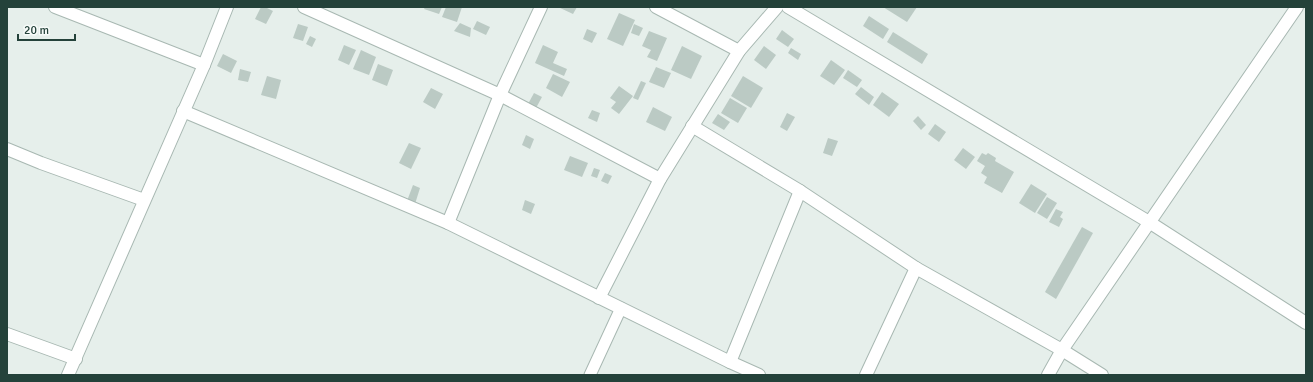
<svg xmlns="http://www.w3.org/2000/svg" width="1313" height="382" font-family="Signika,sans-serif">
<rect width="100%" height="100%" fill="#e6efeb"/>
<g fill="#bbcac4">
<path d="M261,7H265L273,11L266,24L255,19Z"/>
<path d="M425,7H442L439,14L424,9Z"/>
<path d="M446,7H462L457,22L442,17Z"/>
<path d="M558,7H577L573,14Z"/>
<path d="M883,7H917L907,22Z"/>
<path d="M619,13L635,20L623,46L607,39Z"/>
<path d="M869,16L889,29L883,39L863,26Z"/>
<path d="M477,21L490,27L486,35L473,29Z"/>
<path d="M460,23L471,28L470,37L454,31Z"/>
<path d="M298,24L308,27L303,41L293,38Z"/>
<path d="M634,24L643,28L639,36L631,33Z"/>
<path d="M587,29L597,33L592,43L583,39Z"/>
<path d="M782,30L794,39L788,47L776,39Z"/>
<path d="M649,31L667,38L657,61L647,57L651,50L642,46Z"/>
<path d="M893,32L928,54L922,64L887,42Z"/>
<path d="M310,36L316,39L312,47L306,44Z"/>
<path d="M344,45L356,50L349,65L338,60Z"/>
<path d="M543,45L558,52L553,63L567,69L564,76L535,63Z"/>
<path d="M682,46L702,56L691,79L671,70Z"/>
<path d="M764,46L776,55L766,69L754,60Z"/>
<path d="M791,48L801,54L798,60L788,53Z"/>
<path d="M361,50L376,57L369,75L353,69Z"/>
<path d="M223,54L237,61L231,73L217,66Z"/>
<path d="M831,60L845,70L834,85L820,76Z"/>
<path d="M378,64L393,70L387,86L372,80Z"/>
<path d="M656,67L671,73L664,88L649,82Z"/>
<path d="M240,69L251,72L248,82L238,80Z"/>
<path d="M848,70L862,80L857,87L843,78Z"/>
<path d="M553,74L570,82L562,97L546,88Z"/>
<path d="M267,76L281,80L276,99L261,95Z"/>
<path d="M743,76L763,88L751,108L731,96Z"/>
<path d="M641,81L646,83L638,100L633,98Z"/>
<path d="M619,86L633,96L619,114L611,108L616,102L610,98Z"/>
<path d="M861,87L874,97L869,105L855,94Z"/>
<path d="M431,88L443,94L435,109L423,102Z"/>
<path d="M882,92L899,104L889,117L873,105Z"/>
<path d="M534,93L542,97L536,108L528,104Z"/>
<path d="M730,98L747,108L738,123L721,113Z"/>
<path d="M653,107L672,117L665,131L646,122Z"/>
<path d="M592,110L600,113L597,122L588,118Z"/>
<path d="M787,113L795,117L787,131L780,127Z"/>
<path d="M718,114L730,122L724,130L712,123Z"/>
<path d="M918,116L926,125L921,130L913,121Z"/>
<path d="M935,124L946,132L939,142L928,134Z"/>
<path d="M526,135L534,139L530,149L522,145Z"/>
<path d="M828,138L838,141L832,156L823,153Z"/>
<path d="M409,143L421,148L411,169L399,163Z"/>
<path d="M963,148L975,157L966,169L954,160Z"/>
<path d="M982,153L986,155L988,153L996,158L995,161L1014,172L1002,193L984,183L987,177L981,173L985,166L977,161Z"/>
<path d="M570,156L588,163L582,177L564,170Z"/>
<path d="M594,168L600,170L597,178L591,176Z"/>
<path d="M605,173L612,176L608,184L601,181Z"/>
<path d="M1031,184L1047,194L1035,213L1019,203Z"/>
<path d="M413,185L420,188L415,204L407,201Z"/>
<path d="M1047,197L1057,203L1047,219L1037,213Z"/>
<path d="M525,200L535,204L531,214L522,210Z"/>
<path d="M1056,209L1063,212L1060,217L1063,219L1059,227L1049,222Z"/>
<path d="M1082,227L1093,233L1056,299L1045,292Z"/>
</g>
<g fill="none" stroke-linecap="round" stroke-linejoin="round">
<defs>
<path id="service" d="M590,375L621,308"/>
<g id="minor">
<path d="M55,7L204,65"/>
<path d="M304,7L500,95L660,179"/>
<path d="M656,7L739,51"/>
<path d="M788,7L1149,222L1306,323"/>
<path d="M183,111L448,223L730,362L759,375"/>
<path d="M692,126L800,191L916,268L1062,350L1102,375"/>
<path d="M7,149L41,163L144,200"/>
<path d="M448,223L500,95L541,7"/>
<path d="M599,298L660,179L739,51L777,7"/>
<path d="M7,334L76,359"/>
<path d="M730,362L800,191"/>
<path d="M68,375L204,65L227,7"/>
<path d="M866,375L916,268"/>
<path d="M1048,375L1062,350L1297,7"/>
</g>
</defs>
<use href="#service" stroke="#a8b8b2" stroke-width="13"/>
<use href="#minor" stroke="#a8b8b2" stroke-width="14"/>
<use href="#service" stroke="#fff" stroke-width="11"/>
<use href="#minor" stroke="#fff" stroke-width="12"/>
</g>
<rect width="1313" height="382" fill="none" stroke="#24423a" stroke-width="16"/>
<path d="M18 34v6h57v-6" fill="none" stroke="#24423a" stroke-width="2"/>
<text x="24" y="34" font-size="12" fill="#24423a" stroke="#f7fbf9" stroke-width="3" paint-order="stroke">20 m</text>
</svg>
